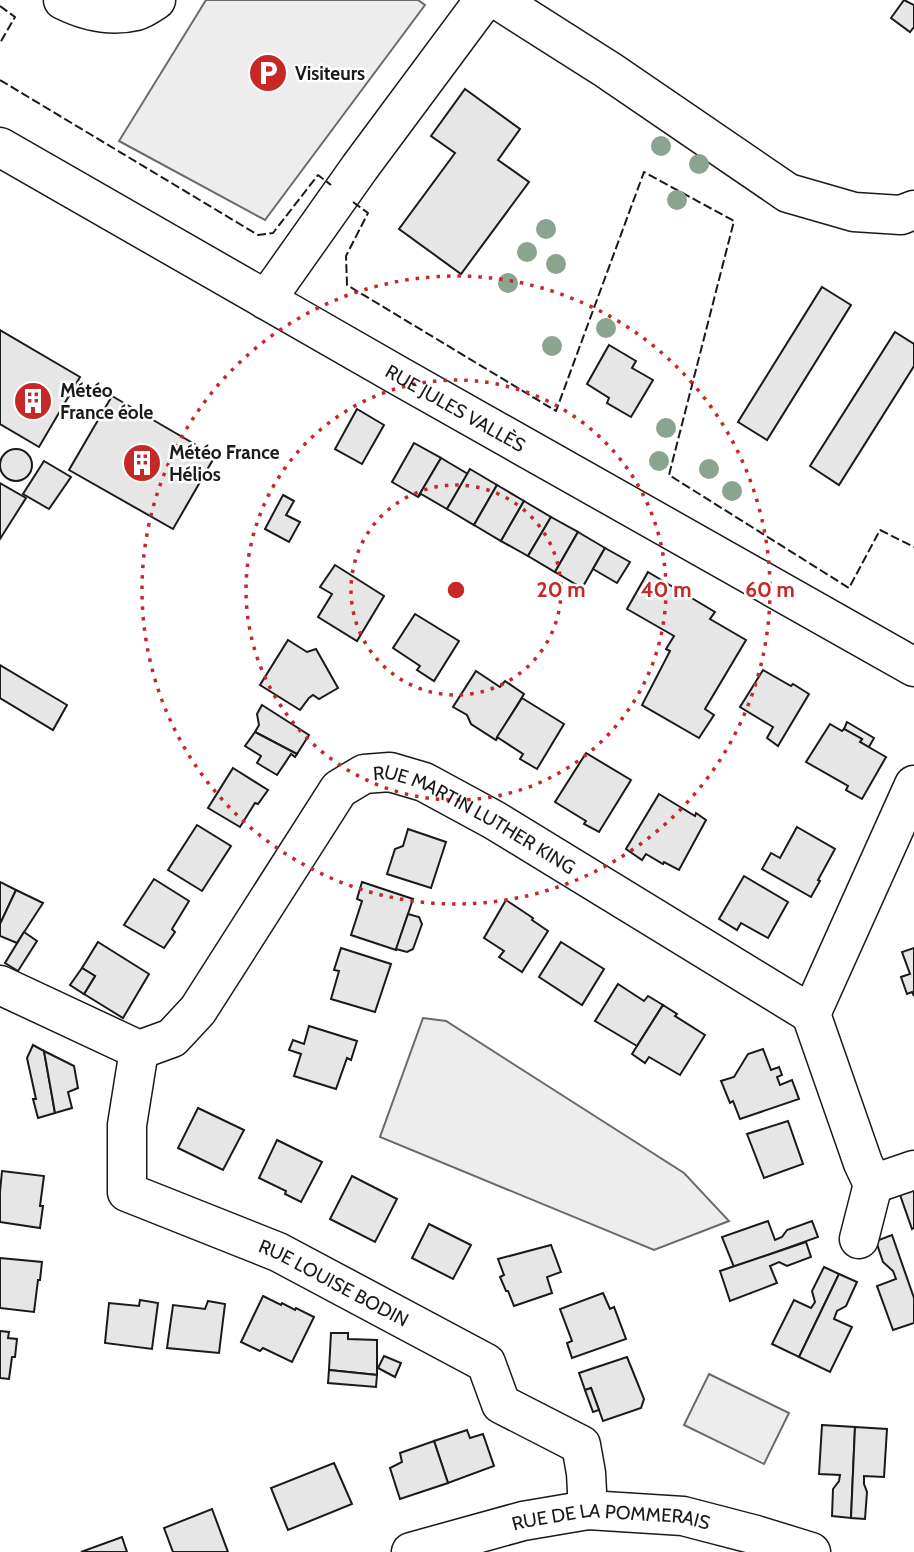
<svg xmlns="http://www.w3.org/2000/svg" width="914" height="1552" font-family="Cabin,sans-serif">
<rect width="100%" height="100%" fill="#fff"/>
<g fill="#ededed" stroke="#6a6a6a" stroke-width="2">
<path d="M206,0H418L425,5L265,220L119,141Z"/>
<path d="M423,1018L446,1021L684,1173L729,1221L654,1250L380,1137Z"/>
<path d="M709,1374L789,1413L764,1464L684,1425Z"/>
</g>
<g fill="#e6e6e6" stroke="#1a1a1a" stroke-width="2">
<path d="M904,0L914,5V27L910,32L891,18Z"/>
<path d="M465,89L520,129L498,160L529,182L461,274L399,229L455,153L431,136Z"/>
<path d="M822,287L851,305L767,440L738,422Z"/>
<path d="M0,330L80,377L39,447L0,424Z"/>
<path d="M895,332L914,344V366L839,485L810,466Z"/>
<path d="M609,345L636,361L632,368L653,380L631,417L607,403L609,398L587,384Z"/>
<path d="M112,396L215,456L173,529L69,470Z"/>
<path d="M357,409L384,425L362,464L335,449Z"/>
<path d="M414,443L441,458L418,497L392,482Z"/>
<circle cx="16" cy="465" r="16"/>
<path d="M441,458L468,474L447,509L421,494L418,497Z"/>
<path d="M44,461L71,477L49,509L23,494Z"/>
<path d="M470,469L497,485L474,525L447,509Z"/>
<path d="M0,483L26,498L0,539Z"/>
<path d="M497,485L524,501L501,541L474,525Z"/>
<path d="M283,495L294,501L286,515L300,522L289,542L265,529Z"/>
<path d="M524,501L551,517L528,556L501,541Z"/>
<path d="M551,517L578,532L555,572L528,556Z"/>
<path d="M578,532L605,548L582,588L555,572Z"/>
<path d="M605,548L630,562L617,583L593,569Z"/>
<path d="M335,565L384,596L357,641L318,617L332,594L320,587Z"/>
<path d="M648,572L715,612L710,619L746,640L705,709L714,715L699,738L642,705L670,651L666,649L674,636L627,609Z"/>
<path d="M415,614L459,641L434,681L417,670L420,666L393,648Z"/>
<path d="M288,640L307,652L316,649L338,688L319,699L313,695L309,698L300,710L260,685Z"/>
<path d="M0,665L67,705L53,730L0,698Z"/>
<path d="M763,670L791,686L793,684L809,694L778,746L767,738L773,727L740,707Z"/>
<path d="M476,671L500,687L505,681L524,694L496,740L471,724L467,715L453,707Z"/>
<path d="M522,698L564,724L537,769L520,759L523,754L497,737Z"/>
<path d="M262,705L309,735L297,754L255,732L259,725L257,714Z"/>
<path d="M847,722L874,738L869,747L860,742L862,739L844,729Z"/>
<path d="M830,724L842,731L844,729L862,739L860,742L886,757L862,799L846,790L848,786L806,762Z"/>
<path d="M255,732L297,754L295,757L291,754L277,775L257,763L261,756L245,746Z"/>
<path d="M586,753L631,780L599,832L584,824L586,821L555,802Z"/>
<path d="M233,768L268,790L258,804L255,803L240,827L208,808Z"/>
<path d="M659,794L695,816L696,813L706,820L679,870L664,862L663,864L646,854L642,860L626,849Z"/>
<path d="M197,825L231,846L202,891L168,870Z"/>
<path d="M797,827L835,849L818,880L820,881L811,897L762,869L771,853L780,858Z"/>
<path d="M408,829L446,842L431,888L387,874L395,849L403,846Z"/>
<path d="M744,876L788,902L768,938L741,923L737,930L719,919Z"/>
<path d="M154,879L189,901L172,929L175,932L164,948L124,925Z"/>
<path d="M0,882L16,890L0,924Z"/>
<path d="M362,882L413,899L396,950L351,935L362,901L357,899Z"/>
<path d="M16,890L43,903L17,943L0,936V924Z"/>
<path d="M506,900L533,918L532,920L548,931L522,972L499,957L504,951L484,938Z"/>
<path d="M408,914L419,917L422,924L413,949L407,952L396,949Z"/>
<path d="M24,932L37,941L18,971L5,963Z"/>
<path d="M98,942L149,974L123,1018L84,994L95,976L82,968Z"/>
<path d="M561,942L604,969L582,1005L539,977Z"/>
<path d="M341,948L391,964L375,1012L331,999L339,971L334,970Z"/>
<path d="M914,948V996L912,992L907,994L901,977L910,974L902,952Z"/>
<path d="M82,968L95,976L84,994L70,985Z"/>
<path d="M618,984L644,1001L648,996L663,1005L637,1046L595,1021Z"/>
<path d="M663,1005L677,1014L675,1016L705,1035L680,1075L649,1057L645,1063L632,1054Z"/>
<path d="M309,1026L357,1041L351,1060L347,1058L336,1089L294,1076L301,1054L289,1050L293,1040L304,1044Z"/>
<path d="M33,1045L44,1051L55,1113L38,1118L33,1099H36L27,1058Z"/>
<path d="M763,1049L771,1070L779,1067L782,1075L777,1077L780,1085L792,1080L799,1099L740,1119L733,1101L730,1103L721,1081L734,1077L748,1054Z"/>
<path d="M44,1051L74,1066L78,1088L68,1092L72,1108L55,1113Z"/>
<path d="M198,1108L244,1130L223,1170L178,1148Z"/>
<path d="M788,1121L803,1164L764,1178L747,1134Z"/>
<path d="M277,1140L322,1162L301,1202L285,1194L286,1191L259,1178Z"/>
<path d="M2,1171L44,1176L40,1206H43L40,1228L0,1222V1192Z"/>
<path d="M352,1176L397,1199L375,1242L330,1219Z"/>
<path d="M914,1183V1228L912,1229L898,1189Z"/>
<path d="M768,1221L775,1240L782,1237L787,1230L812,1221L818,1237L734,1267L722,1237Z"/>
<path d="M429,1224L471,1245L453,1279L412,1258Z"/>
<path d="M892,1235L914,1298V1323L893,1330L877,1286L896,1279L893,1271L883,1262L876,1241Z"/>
<path d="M806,1242L811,1257L787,1266L779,1262L770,1266L777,1283L730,1301L720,1271Z"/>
<path d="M551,1245L561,1272L547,1277L552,1293L514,1306L508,1291H506L500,1277L504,1275L498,1259Z"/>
<path d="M0,1258L42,1262L40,1280H38L34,1312L0,1308Z"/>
<path d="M824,1267L839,1274L799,1357L772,1344L794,1300L811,1308L815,1302L812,1291Z"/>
<path d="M839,1274L857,1282L846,1306L837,1311L834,1319L852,1327L830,1372L799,1357Z"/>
<path d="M603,1293L610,1309L614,1307L626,1339L572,1358L567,1343L572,1341L560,1309Z"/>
<path d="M263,1296L281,1305L282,1303L295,1310L296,1308L314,1317L292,1362L263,1348L260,1351L241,1342Z"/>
<path d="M140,1300L158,1303L152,1349L105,1343L109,1303L139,1306Z"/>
<path d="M208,1301L225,1304L219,1353L167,1348L173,1305L205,1309Z"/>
<path d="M0,1331L9,1332L8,1338L17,1339L15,1357H12L9,1379L0,1378Z"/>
<path d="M331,1333H348V1339L377,1340V1375L329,1370Z"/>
<path d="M384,1356L401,1363L395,1377L378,1368Z"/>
<path d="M627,1357L644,1399L641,1408L603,1421L591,1388L585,1390L579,1373Z"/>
<path d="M329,1370L377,1375L376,1387L328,1383Z"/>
<path d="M591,1388L599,1410L593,1412L585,1390Z"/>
<path d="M822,1425L855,1427L851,1518L832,1516L833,1489L839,1481L840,1475L819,1474Z"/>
<path d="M855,1427L887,1429L884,1477L864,1476V1484L867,1492L865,1519L851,1518Z"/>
<path d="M467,1430L470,1438L483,1434L494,1466L448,1483L434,1441Z"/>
<path d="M434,1441L448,1483L400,1499L390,1468L402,1462L400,1453Z"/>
<path d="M334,1463L352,1504L288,1530L271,1488Z"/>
<path d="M212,1509L228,1552H173L164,1528Z"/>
<path d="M122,1537L127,1552H81Z"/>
</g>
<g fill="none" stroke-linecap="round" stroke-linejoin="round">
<defs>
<g id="minor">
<path d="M63,0C85,11 111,17 136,11C143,9 150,4 156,0"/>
<path d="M498,0L608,70L788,193L854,212L901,215L914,210"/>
<path id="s1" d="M0,147L399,376L914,667"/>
<path d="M266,300L360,167L484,0"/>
<path id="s2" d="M0,985L139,1050L172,1038L198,1010L339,789L364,774L390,772L424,782L494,820L811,1014L914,785"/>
<path d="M811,1014L863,1163L873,1184L859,1239"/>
<path id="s3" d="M139,1050L127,1125V1192L278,1252L486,1363L501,1404L581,1445L586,1473L588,1510"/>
<path d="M873,1184L914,1170"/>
<path id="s4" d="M411,1552L523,1521L588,1510L683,1516L756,1535L811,1552"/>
</g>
</defs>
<use href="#minor" stroke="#1a1a1a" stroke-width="41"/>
<use href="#minor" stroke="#fff" stroke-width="38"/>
<g stroke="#1a1a1a" stroke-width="2" stroke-dasharray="9 3.5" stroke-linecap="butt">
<path d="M0,6L15,17L0,43"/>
<path d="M0,80L258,235L273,233L318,175L331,185"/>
<path d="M353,202L368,213L346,256L347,285L556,411L644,172L734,221L669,475L849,588L880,530L914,547"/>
</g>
</g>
<g fill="#8aa48f">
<circle cx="661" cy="146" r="10"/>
<circle cx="699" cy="164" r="10"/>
<circle cx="677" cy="200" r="10"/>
<circle cx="546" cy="229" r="10"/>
<circle cx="527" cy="252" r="10"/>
<circle cx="556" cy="264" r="10"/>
<circle cx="508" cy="283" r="10"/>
<circle cx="606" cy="328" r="10"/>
<circle cx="552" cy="346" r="10"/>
<circle cx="666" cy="428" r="10"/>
<circle cx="659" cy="461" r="10"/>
<circle cx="709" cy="469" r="10"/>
<circle cx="732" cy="491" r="10"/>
</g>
<g fill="none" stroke="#c62828" stroke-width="3.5" stroke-dasharray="3.5 7">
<circle cx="456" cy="590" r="105"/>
<circle cx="456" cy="590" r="210"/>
<circle cx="456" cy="590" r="314"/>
</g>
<defs>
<symbol id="parking-disc" viewBox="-11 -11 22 22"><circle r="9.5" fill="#c62828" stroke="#fff"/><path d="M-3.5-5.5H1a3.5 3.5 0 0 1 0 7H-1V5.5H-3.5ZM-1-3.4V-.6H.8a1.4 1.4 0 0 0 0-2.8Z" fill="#fff"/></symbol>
<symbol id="building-disc" viewBox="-11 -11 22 22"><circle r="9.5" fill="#c62828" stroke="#fff"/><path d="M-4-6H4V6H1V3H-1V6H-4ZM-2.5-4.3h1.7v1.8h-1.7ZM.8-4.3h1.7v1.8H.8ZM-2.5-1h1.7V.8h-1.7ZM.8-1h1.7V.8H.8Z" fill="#fff"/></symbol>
</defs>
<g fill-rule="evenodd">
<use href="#parking-disc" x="246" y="51" width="44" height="44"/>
<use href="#building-disc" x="11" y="379" width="44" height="44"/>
<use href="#building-disc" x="120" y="441" width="44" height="44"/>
</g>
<g text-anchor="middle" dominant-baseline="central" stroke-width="5" stroke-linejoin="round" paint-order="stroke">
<g font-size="19" font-weight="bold" fill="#1a1a1a" stroke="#fff" text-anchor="start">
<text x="295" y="73">Visiteurs</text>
<text x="60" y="390">Météo<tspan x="60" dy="22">France éole</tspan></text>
<text x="169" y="452">Météo France<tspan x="169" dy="22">Hélios</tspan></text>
</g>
<g font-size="19" fill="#1a1a1a" stroke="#fff">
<text stroke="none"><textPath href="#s1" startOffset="525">RUE JULES VALLÈS</textPath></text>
<text stroke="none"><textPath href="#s2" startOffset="640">RUE MARTIN LUTHER KING</textPath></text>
<text stroke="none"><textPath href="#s3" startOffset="369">RUE LOUISE BODIN</textPath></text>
<text stroke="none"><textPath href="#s4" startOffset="205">RUE DE LA POMMERAIS</textPath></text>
</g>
</g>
<circle cx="456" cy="590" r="10" fill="#c62828" stroke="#fff" stroke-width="3.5"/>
<g font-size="21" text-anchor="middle" font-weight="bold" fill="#c62828" stroke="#fff" stroke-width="5" stroke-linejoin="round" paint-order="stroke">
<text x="561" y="597">20 m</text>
<text x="666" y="597">40 m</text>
<text x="770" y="597">60 m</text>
</g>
</svg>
